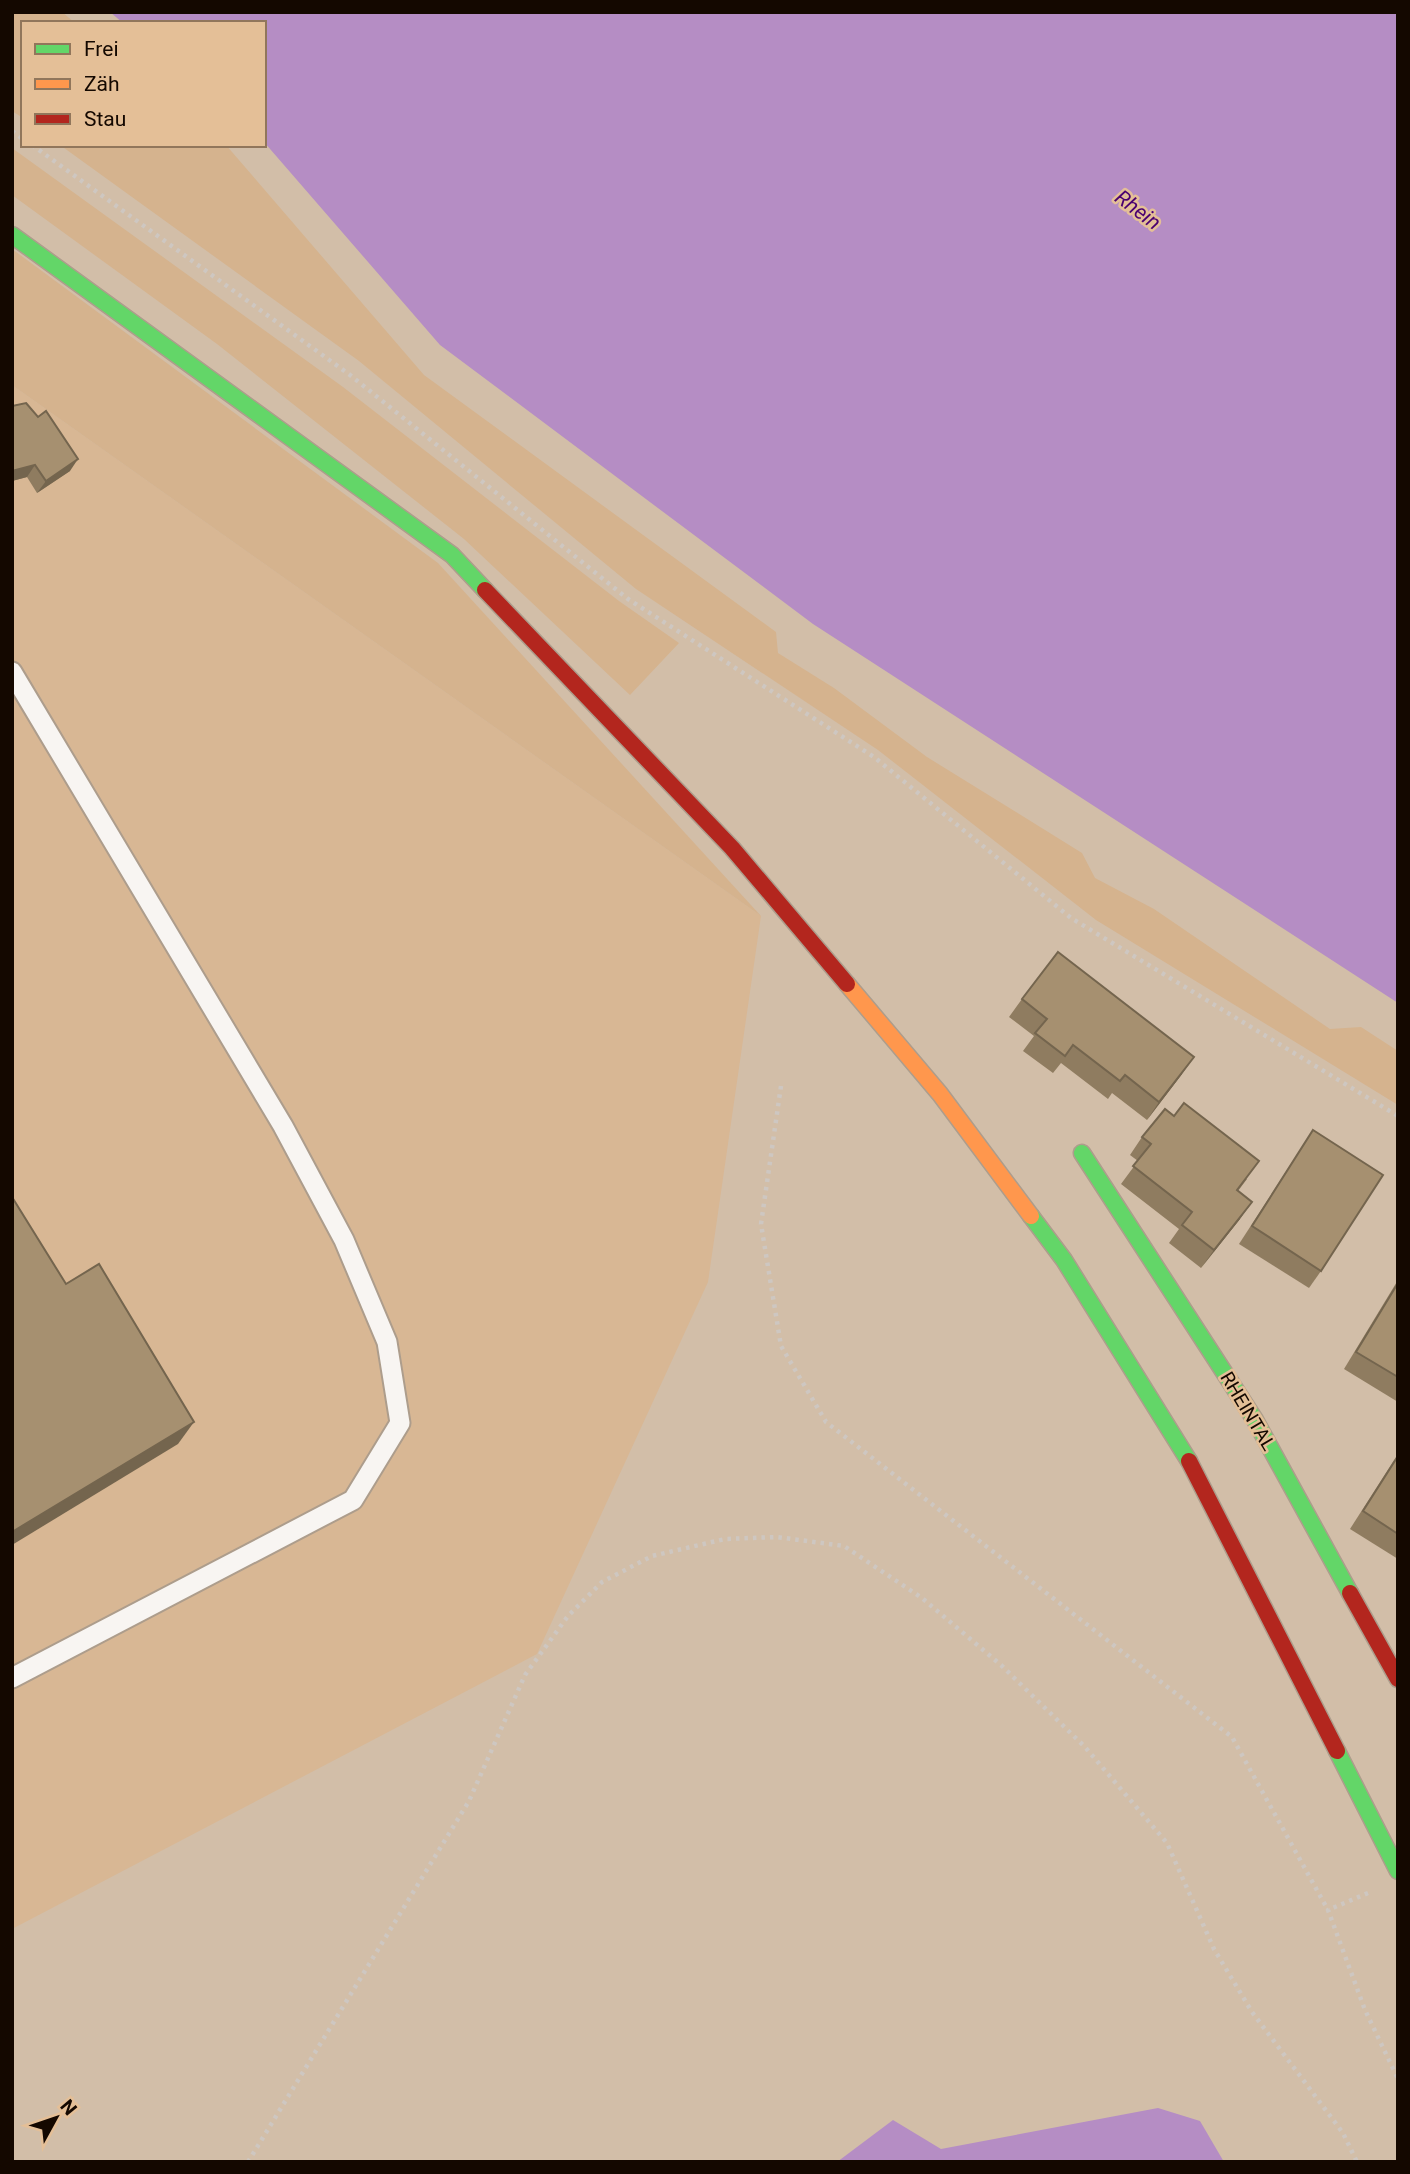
<svg xmlns="http://www.w3.org/2000/svg" width="1410" height="2174" font-family="Roboto,sans-serif">
<rect width="100%" height="100%" fill="#d2bea8"/>
<path fill="#d8b794" d="M12,385L761,916L708,1282L537,1654L12,1929Z"/>
<g fill="#d5b38e">
<path d="M12,12H62L75,23H23V118L12,111Z"/>
<path d="M60,145H226L424,375L776,632L778,653L834,688L927,757L1082,853L1095,878L1154,909L1330,1029L1361,1027L1398,1051V1105L1096,920L878,750L636,589L359,361Z"/>
<path d="M12,148L343,387L619,601L679,643L630,695L464,539L217,344L12,195Z"/>
<path d="M12,249L438,563L761,916L12,385Z"/>
</g>
<g fill="#b58dc4">
<path d="M110,12H1398V1003L813,624L440,345L264,142V23H123Z"/>
<path d="M1158,2108L1200,2121L1224,2162H837L893,2120L941,2149Z"/>
</g>
<g fill="none" stroke-linecap="round" stroke-linejoin="round">
<defs>
<path id="lane" d="M12,672L283,1126L344,1240L387,1342L400,1423L353,1500L12,1678"/>
<g id="fast">
<path d="M12,235L452,555L485,590"/>
<path d="M1082,1153L1255,1420L1350,1593"/>
<path d="M1031,1216L1064,1260L1189,1461"/>
<path d="M1337,1751L1398,1871"/>
</g>
<path id="slow" d="M847,984L940,1094L1031,1216"/>
<g id="jam">
<path d="M485,590L732,848L847,984"/>
<path d="M1189,1461L1337,1751"/>
<path d="M1350,1593L1398,1679"/>
</g>
</defs>
<use href="#lane" stroke="#ad9d8c" stroke-width="23"/>
<use href="#fast" stroke="#ad9d8c" stroke-width="19"/>
<use href="#slow" stroke="#ad9d8c" stroke-width="19"/>
<use href="#jam" stroke="#ad9d8c" stroke-width="19"/>
<g stroke="#cec7c1" stroke-width="4.5" stroke-dasharray="3.5 5" stroke-linecap="butt">
<path d="M12,131L23,139"/>
<path d="M32,145L350,375L628,599L874,757L1071,918L1398,1116"/>
<path d="M781,1086L761,1224L781,1346L826,1422L1232,1737L1328,1910"/>
<path d="M1368,1893L1328,1910L1365,2010L1398,2079"/>
<path d="M248,2162L469,1801L525,1675L568,1616L602,1582L652,1556L725,1539L777,1537L844,1546L922,1598L1002,1666L1085,1747L1167,1843L1214,1949L1252,2012L1343,2133L1357,2162"/>
</g>
<use href="#lane" stroke="#f8f5f2" stroke-width="19"/>
<use href="#fast" stroke="#63d668" stroke-width="16"/>
<use href="#slow" stroke="#ff974d" stroke-width="16"/>
<use href="#jam" stroke="#b3261e" stroke-width="16"/>
</g>
<g fill="#8f7c60">
<path d="M12,406L70,471L37,493L27,477L12,481Z"/>
<path d="M1022,999L1182,1074L1147,1120L1112,1093L1108,1099L1061,1063L1053,1073L1023,1051L1034,1036L1009,1017Z"/>
<path d="M1313,1130L1321,1271L1309,1288L1239,1244Z"/>
<path d="M1142,1137L1247,1179L1238,1191L1240,1219L1201,1268L1169,1243L1179,1229L1121,1184L1138,1161L1130,1155Z"/>
<path d="M1398,1280V1402L1344,1369Z"/>
<path d="M1398,1454V1559L1350,1529Z"/>
</g>
<g fill="#74654e">
<path d="M78,459L70,471L37,493L46,481Z"/>
<path d="M35,465L27,477L12,481V471Z"/>
<path d="M1194,1057L1182,1074L1147,1120L1159,1102Z"/>
<path d="M1252,1202L1240,1219L1201,1268L1214,1250Z"/>
<path d="M194,1422L178,1444L12,1545V1532Z"/>
</g>
<g fill="#a69070" stroke="#74654e" stroke-width="2">
<path d="M26,403L38,417L46,411L78,459L46,481L35,465L12,471V406Z"/>
<path d="M1058,952L1194,1057L1159,1102L1125,1075L1120,1081L1073,1045L1065,1056L1035,1033L1047,1019L1022,999Z"/>
<path d="M1184,1103L1259,1161L1237,1190L1252,1202L1214,1250L1182,1225L1192,1212L1133,1166L1151,1144L1142,1137L1165,1109L1174,1116Z"/>
<path d="M1313,1130L1383,1175L1321,1271L1252,1226Z"/>
<path d="M12,1197L66,1284L99,1264L194,1422L12,1532Z"/>
<path d="M1398,1283V1377L1356,1352Z"/>
<path d="M1398,1456V1534L1363,1511Z"/>
</g>
<g text-anchor="middle" dominant-baseline="central" stroke-width="5" stroke-linejoin="round" paint-order="stroke">
<g font-size="19" fill="#140800" stroke="#e4bf97">
<text transform="translate(1248 1411) rotate(59)">RHEINTAL</text>
</g>
<g font-size="21" font-style="italic" fill="#4a0071" stroke="#e4bf97">
<text transform="translate(1138 210) rotate(37)">Rhein</text>
</g>
</g>
<rect width="1410" height="2174" fill="none" stroke="#140800" stroke-width="28"/>
<rect x="21" y="21" width="245" height="126" fill="#e4bf97" stroke="#91765b" stroke-width="2"/>
<rect x="35" y="44" width="35" height="10" fill="#63d668" stroke="#91765b" stroke-width="2"/>
<text x="84" y="56" font-size="21" fill="#140800">Frei</text>
<rect x="35" y="79" width="35" height="10" fill="#ff974d" stroke="#91765b" stroke-width="2"/>
<text x="84" y="91" font-size="21" fill="#140800">Zäh</text>
<rect x="35" y="114" width="35" height="10" fill="#b3261e" stroke="#91765b" stroke-width="2"/>
<text x="84" y="126" font-size="21" fill="#140800">Stau</text>
<g transform="translate(56 2118) rotate(50)" stroke="#e4bf97" stroke-width="5" paint-order="stroke">
<path d="M0-5L12 26L0 18L-12 26Z" fill="#140800"/>
<text y="-10" font-size="19" font-weight="bold" text-anchor="middle" fill="#140800">N</text>
</g>
</svg>
